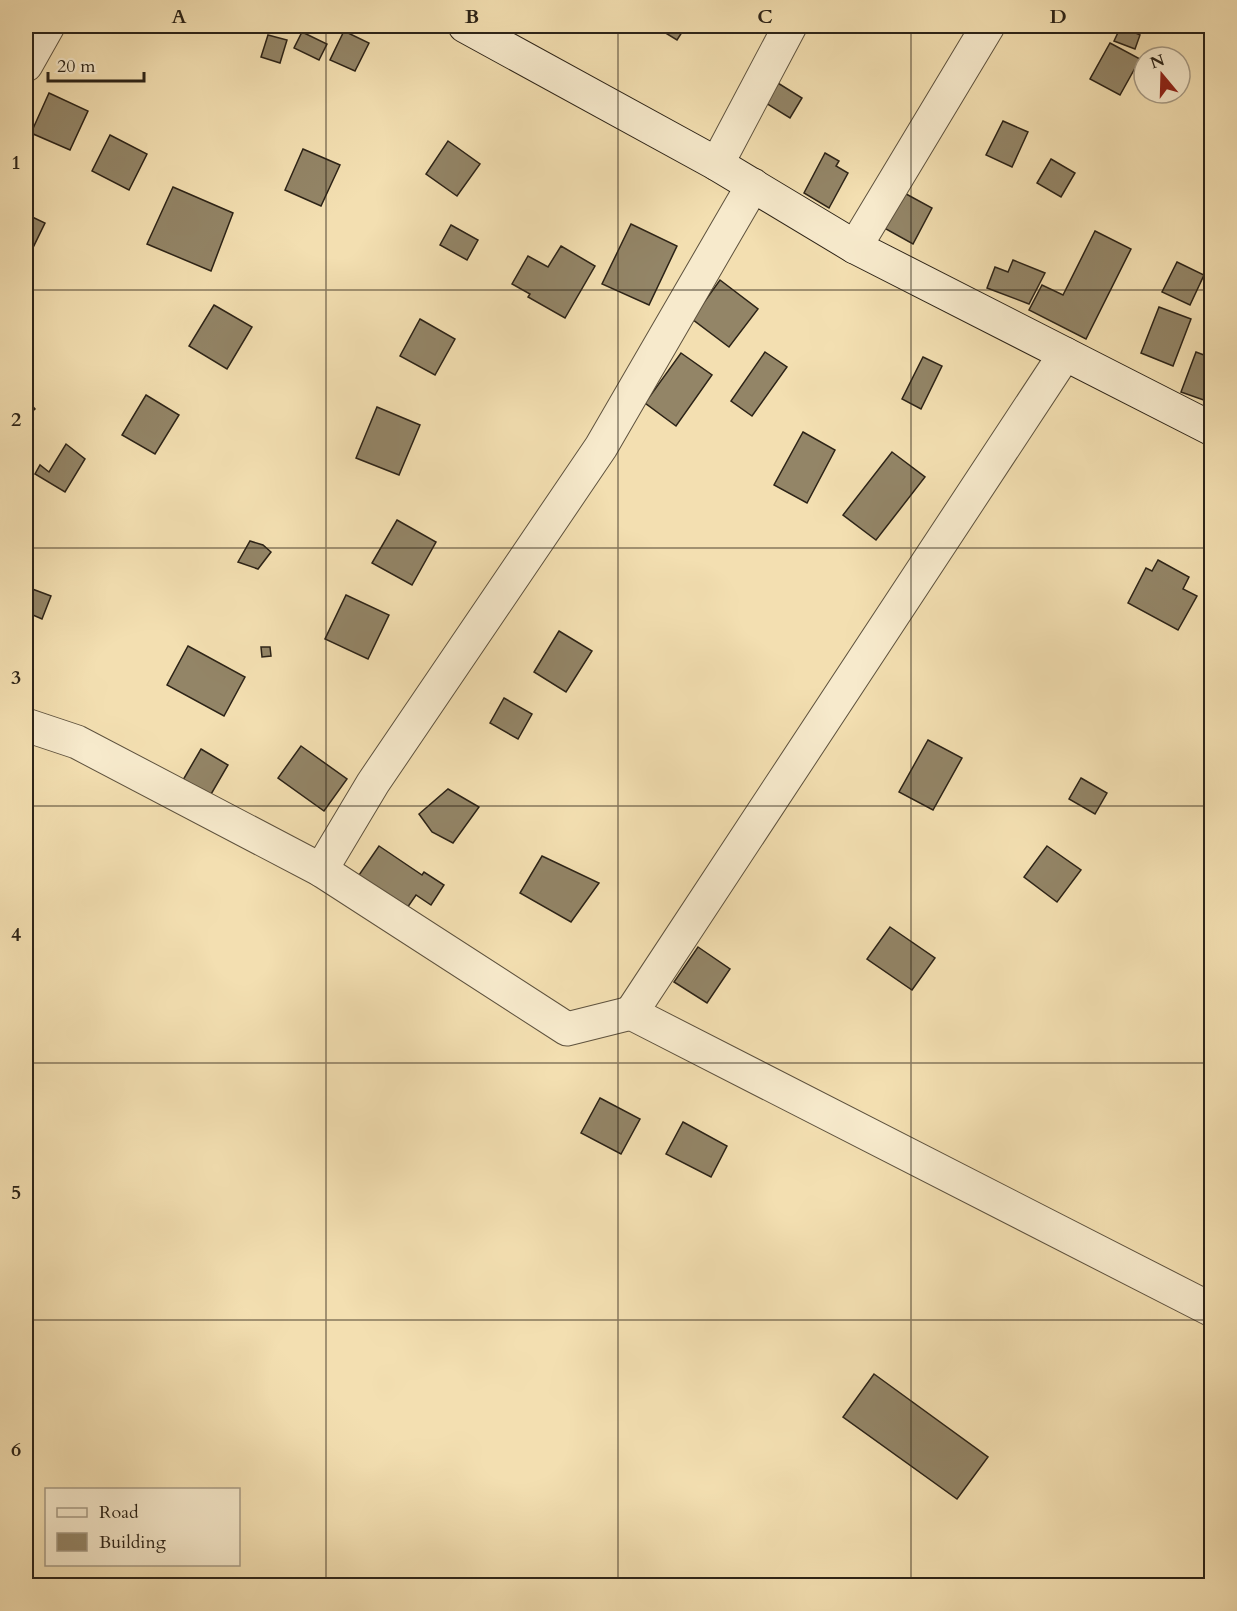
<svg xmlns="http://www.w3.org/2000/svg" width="1237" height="1611" font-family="Cardo,serif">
<rect width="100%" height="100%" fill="#f3dfb1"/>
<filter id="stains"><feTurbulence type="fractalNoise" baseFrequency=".00333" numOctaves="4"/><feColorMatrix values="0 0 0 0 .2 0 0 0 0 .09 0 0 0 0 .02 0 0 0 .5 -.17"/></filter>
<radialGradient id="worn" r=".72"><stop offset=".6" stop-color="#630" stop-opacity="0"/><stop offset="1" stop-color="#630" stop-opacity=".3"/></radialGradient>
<g fill="#938567" stroke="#2c2317" stroke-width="1.5">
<path d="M654,26H686L677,40Z"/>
<path d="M1121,26L1140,35L1135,49L1114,41Z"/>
<path d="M344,31L369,43L355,71L330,60Z"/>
<path d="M302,32L327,44L319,60L294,48Z"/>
<path d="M268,35L287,40L280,63L261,57Z"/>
<path d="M1110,43L1140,59L1120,95L1090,79Z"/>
<path d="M773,80L802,98L790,118L761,100Z"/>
<path d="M49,93L88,111L70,150L31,133Z"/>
<path d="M1003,121L1028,132L1012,167L986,155Z"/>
<path d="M110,135L147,154L129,190L92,171Z"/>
<path d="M448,141L480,164L457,196L426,174Z"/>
<path d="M303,149L340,165L321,206L285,190Z"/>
<path d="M825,153L839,161L836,166L848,173L829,208L804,193Z"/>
<path d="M1051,159L1075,173L1061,197L1037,183Z"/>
<path d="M173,187L233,213L211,271L147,244Z"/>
<path d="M897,189L932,208L913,244L877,224Z"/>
<path d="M26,214L45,223L26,262Z"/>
<path d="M631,224L677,246L649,305L602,284Z"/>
<path d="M451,225L478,240L467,260L440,245Z"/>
<path d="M1095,231L1131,249L1086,339L1029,310L1042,285L1063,295Z"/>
<path d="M561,246L595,266L565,318L528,297L530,294L512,284L528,256L548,267Z"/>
<path d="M1013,260L1045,273L1029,304L987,288L995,267L1008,272Z"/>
<path d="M1177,262L1204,275L1190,305L1162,292Z"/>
<path d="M720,280L758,309L729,347L692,319Z"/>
<path d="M214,305L252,327L227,369L189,346Z"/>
<path d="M1159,307L1191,319L1173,366L1141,353Z"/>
<path d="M420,319L455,339L435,375L400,356Z"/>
<path d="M765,352L787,367L752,416L731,401Z"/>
<path d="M1196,352L1212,358V403L1181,392Z"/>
<path d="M681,353L712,375L676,426L645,403Z"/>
<path d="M923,357L942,366L921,409L902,399Z"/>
<path d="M146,395L179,415L155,454L122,435Z"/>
<path d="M26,399L35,409L26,417Z"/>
<path d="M377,407L420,425L399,475L356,458Z"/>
<path d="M803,432L835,450L807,503L774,485Z"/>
<path d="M66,444L85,459L65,492L35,474L40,465L49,472Z"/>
<path d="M892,452L925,477L876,540L843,515Z"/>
<path d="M397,520L436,542L412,585L372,563Z"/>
<path d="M250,541L263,545L271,552L258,569L238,562Z"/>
<path d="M1158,560L1189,577L1183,589L1197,596L1178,630L1128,603L1146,568L1152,571Z"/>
<path d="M27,587L51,596L42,619L33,615L26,634Z"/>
<path d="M346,595L389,615L368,659L325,639Z"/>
<path d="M559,631L592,651L566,692L534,672Z"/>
<path d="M188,646L245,677L224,716L167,685Z"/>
<path d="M261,647H270L271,656L262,657Z"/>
<path d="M504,698L532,714L518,739L490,723Z"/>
<path d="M928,740L962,758L933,810L899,792Z"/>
<path d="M301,746L347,779L324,811L278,778Z"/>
<path d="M201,749L228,765L210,796L183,780Z"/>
<path d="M1081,778L1107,793L1095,814L1069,799Z"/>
<path d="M448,789L479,807L453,843L432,832L419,814Z"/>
<path d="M379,846L422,875L424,872L444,885L431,905L416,895L396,924L348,891Z"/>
<path d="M1047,846L1081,870L1057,902L1024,877Z"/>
<path d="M542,856L599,883L571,922L520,893Z"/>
<path d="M890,927L935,958L912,990L867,959Z"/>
<path d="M698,947L730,969L707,1003L674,982Z"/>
<path d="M600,1098L640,1119L621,1154L581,1133Z"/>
<path d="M683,1122L727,1146L711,1177L666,1154Z"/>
<path d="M874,1374L988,1457L957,1499L843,1417Z"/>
</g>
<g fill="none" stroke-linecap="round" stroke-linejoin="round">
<defs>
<g id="street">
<path d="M26,65L48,26"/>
<path d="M717,164L790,26"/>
<path d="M855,247L988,26"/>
<path d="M26,725L77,742L321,870L567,1029L631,1013L1212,1310"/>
<path d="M321,870L373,783L601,447L753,185"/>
<path d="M631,1013L1065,354"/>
</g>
<path id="secondary" d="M465,26L717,164L855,247L1212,429"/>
</defs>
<use href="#street" stroke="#5e523e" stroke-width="35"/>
<use href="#secondary" stroke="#2c2317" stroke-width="35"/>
<use href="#street" stroke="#f7eacc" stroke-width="33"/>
<use href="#secondary" stroke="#f7eacc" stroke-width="33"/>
</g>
<path fill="none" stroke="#2c2317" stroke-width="1.5" stroke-opacity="0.55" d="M326,26V1586M618,26V1586M911,26V1586M26,290H1212M26,548H1212M26,806H1212M26,1063H1212M26,1320H1212"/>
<rect width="1237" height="1611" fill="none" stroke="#f3dfb1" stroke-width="66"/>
<rect x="45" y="1488" width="195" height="78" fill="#f7eacc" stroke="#a69a84" stroke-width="1.5"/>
<rect x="57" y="1508" width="30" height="9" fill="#f7eacc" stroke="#a69a84" stroke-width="1.5"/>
<text x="99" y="1518" font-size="18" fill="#2c2317">Road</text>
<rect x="57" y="1533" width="30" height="18" fill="#938567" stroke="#a69a84" stroke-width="1.5"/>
<text x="99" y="1548" font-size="18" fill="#2c2317">Building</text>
<g transform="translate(1162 75) rotate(341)"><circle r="28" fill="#f7eacc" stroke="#a69a84" stroke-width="1.5"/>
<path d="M0-4.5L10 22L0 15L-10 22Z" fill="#8f2418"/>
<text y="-9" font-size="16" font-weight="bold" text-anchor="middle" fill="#2c2317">N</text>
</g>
<path d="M48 72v9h96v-9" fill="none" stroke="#2c2317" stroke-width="3"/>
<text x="57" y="72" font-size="18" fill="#2c2317" stroke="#f7eacc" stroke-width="4.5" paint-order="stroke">20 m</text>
<rect x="33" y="33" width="1171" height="1545" fill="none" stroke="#2c2317" stroke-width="2"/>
<g font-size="20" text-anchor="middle" font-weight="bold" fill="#2c2317">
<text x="179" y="23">A</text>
<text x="472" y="23">B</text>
<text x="765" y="23">C</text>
<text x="1058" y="23">D</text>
<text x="16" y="169">1</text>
<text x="16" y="426">2</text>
<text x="16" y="684">3</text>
<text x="16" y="941">4</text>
<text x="16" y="1199">5</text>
<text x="16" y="1456">6</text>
</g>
<rect width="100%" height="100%" filter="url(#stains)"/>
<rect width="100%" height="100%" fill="url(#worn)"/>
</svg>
